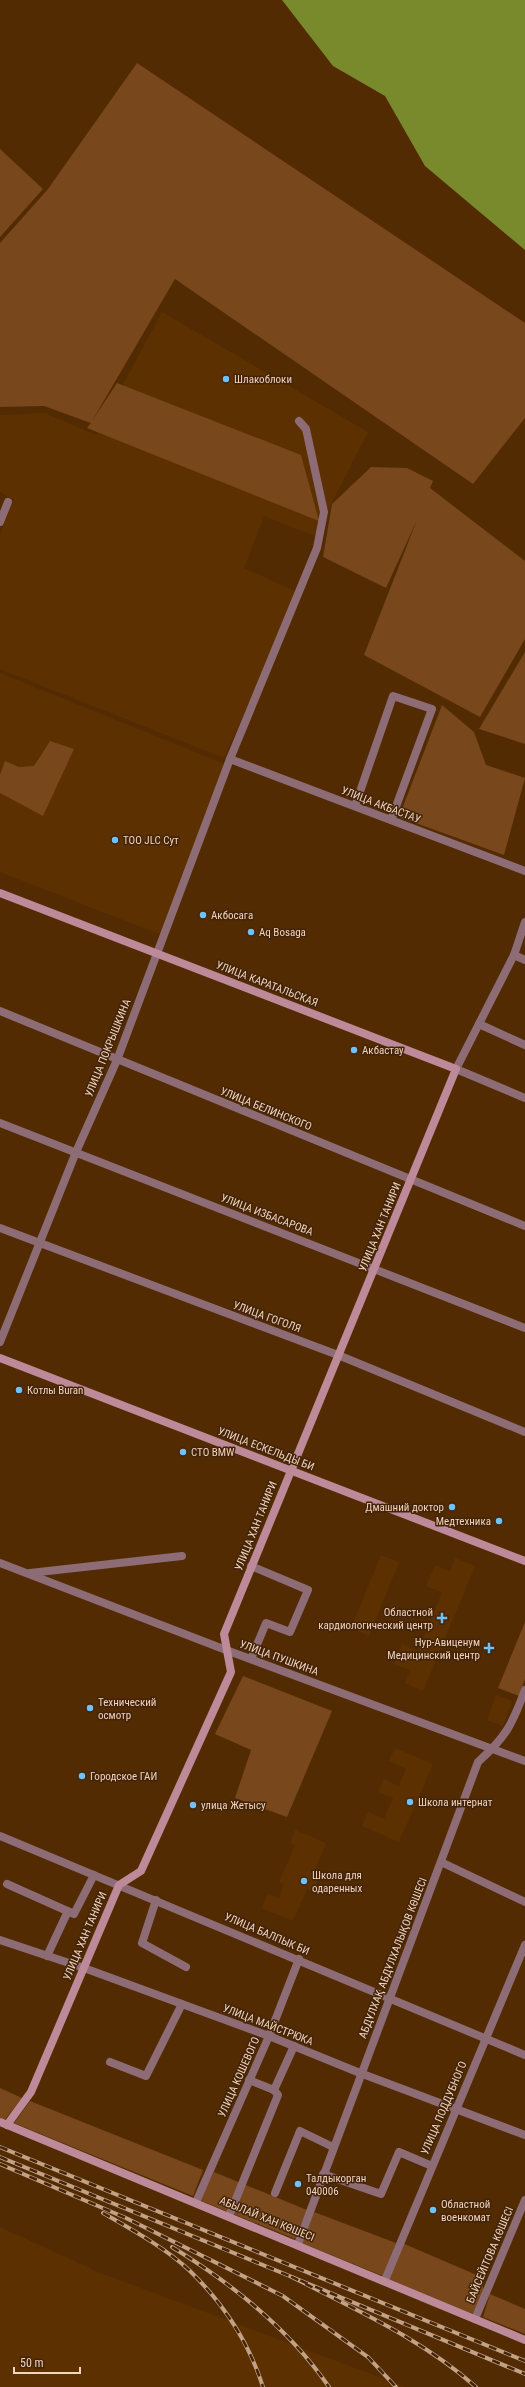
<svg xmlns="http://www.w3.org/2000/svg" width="525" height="2387" font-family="'Roboto Condensed',sans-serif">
<rect width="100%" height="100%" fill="#532b02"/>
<g fill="#5d3000">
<path d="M162,312L368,432L315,536L264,516L244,568L299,593L224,758L0,669V533L14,500L0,492V415L45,413L96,435Z"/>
<path d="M0,673L227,765L164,936L0,872Z"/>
<path d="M381,1555L399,1562L369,1636L351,1628Z"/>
<path d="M455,1558L475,1566L423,1691L405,1683L410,1670L394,1664L402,1644L418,1651L442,1592L426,1586L435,1565L450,1571Z"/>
<path d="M496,1695L512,1701L503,1726L487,1720Z"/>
<path d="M395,1748L433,1764L399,1842L362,1826L368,1812L384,1819L393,1798L378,1792L384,1779L399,1786L406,1769L389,1761Z"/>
<path d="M295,1830L326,1843L313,1875L319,1878L313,1891L307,1889L293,1921L262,1908L268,1894L279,1898L284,1884L279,1882L295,1845L290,1843Z"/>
<path d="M0,2227L98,2272L406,2387H0Z"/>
</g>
<g fill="#78471c">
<path d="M137,63L525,323V418L473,484L175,279L92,421L117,383L301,455L319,521L87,428L91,423L44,406L0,407V243L48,189Z"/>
<path d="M0,149L43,189L0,237Z"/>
<path d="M371,467L407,468L433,481L430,488L525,561V639L480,717L364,655L417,520L386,588L323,557L332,504Z"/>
<path d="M525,652V744L479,729Z"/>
<path d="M442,705L474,732L486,765L525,778L504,855L399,817Z"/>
<path d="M50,741L74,749L43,816L0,793V775L5,761L19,767L34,766Z"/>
<path d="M525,1622V1679L519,1696L498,1688Z"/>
<path d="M243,1676L332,1711L287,1817L235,1798L251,1750L215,1734Z"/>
<path d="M0,2088L22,2098L4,2121L0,2119Z"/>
<path d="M30,2101L203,2170L193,2196L14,2123Z"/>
<path d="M214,2172L307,2210L295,2239L199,2200Z"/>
<path d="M314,2212L396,2243L383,2276L302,2243Z"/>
<path d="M400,2242L479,2276L484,2290L473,2314L388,2279Z"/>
<path d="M490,2294L525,2309V2334L483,2317Z"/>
</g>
<path fill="#798a2c" d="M282,0H525V250L425,166L385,96L333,66Z"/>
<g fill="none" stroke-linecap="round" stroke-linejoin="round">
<g stroke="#8d6c76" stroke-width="8">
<path d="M0,522L8,502"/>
<path d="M230,759L525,871"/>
<path d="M355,806L393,696L432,709L391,820"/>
<path d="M525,922L514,955L456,1069L525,1098"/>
<path d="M514,955L525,960"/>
<path d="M0,1011L525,1226"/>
<path d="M479,1024L525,1045"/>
<path d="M0,1123L525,1328"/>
<path d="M0,1228L338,1355L525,1432"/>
<path d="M0,1342L76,1152L117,1060L230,759L317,548L324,512L306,429L299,421"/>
<path d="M0,1563L226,1650L525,1761"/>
<path d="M251,1566L308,1590L290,1632L266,1623L251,1659"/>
<path d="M30,1573L182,1556"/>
<path d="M0,1836L525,2055"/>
<path d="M441,1862L525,1902"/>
<path d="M7,1884L74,1914L94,1875"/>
<path d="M156,1900L142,1943L186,1967"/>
<path d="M0,1940L84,1968L269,2036L360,2073L525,2135"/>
<path d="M47,1956L68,1911"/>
<path d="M110,2062L146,2076L182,2004"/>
<path d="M249,2080L274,2090"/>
<path d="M323,2174L381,2194L399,2152L432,2166"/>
<path d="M275,2193L300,2131L333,2147"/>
<path d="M196,2202L269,2036L299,1959"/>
<path d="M229,2216L278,2095L274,2090L294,2046"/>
<path d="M298,2244L478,1762C506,1737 512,1725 525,1690"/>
<path d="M385,2280L525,1945"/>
<path d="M475,2319L525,2200"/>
</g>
<g stroke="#bd8a99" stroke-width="8">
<path d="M0,893L456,1069L224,1634L231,1672L141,1871L119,1885L31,2092L7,2125"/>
<path d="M0,1358L525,1561"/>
<path d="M0,2122L525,2340"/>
</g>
<defs>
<g id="rail">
<path d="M0,2147L525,2361"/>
<path d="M0,2157L292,2277"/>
<path d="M0,2164L126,2218L283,2296L368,2357L396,2387"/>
<path d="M103,2213C131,2229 167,2249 190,2271C223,2303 249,2343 263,2387"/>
<path d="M172,2247C231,2283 290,2330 329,2387"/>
<path d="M476,2387C422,2339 356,2310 292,2277L525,2374"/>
</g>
</defs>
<use href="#rail" stroke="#c3a184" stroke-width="4"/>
<use href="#rail" stroke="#41240a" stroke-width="2.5" stroke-dasharray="8" stroke-linecap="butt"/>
</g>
<g fill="#72c1f5" stroke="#41240a" stroke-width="1.5">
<circle cx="226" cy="379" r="4"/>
<circle cx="115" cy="840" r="4"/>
<circle cx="203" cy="915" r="4"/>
<circle cx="251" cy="932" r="4"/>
<circle cx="354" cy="1050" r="4"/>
<circle cx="19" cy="1390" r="4"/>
<circle cx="183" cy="1452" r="4"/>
<circle cx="452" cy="1507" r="4"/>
<circle cx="499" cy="1521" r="4"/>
<path d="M440 1612h4v4h4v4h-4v4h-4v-4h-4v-4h4z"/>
<path d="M487 1642h4v4h4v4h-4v4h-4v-4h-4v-4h4z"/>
<circle cx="90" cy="1708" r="4"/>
<circle cx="82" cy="1776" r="4"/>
<circle cx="410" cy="1802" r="4"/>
<circle cx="193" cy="1805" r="4"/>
<circle cx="304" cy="1881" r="4"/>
<circle cx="298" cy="2184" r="4"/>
<circle cx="433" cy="2210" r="4"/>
</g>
<g text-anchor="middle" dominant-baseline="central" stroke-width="3" stroke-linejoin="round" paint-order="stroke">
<g font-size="11" fill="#f3d3bb" stroke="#41240a" text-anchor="start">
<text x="234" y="379">Шлакоблоки</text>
<text x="123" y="840">ТОО JLC Сут</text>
<text x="211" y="915">Акбосага</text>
<text x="259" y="932">Aq Bosaga</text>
<text x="362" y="1050">Акбастау</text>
<text x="27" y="1390">Котлы Buran</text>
<text x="191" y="1452">СТО BMW</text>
<text x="444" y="1507" text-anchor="end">Дмашний доктор</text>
<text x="491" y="1521" text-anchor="end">Медтехника</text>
<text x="433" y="1612" text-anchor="end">Областной<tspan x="433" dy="13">кардиологический центр</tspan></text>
<text x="480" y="1642" text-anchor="end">Нур-Авиценум<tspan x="480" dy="13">Медицинский центр</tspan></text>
<text x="98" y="1702">Технический<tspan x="98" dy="13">осмотр</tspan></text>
<text x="90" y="1776">Городское ГАИ</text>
<text x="418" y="1802">Школа интернат</text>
<text x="201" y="1805">улица Жетысу</text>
<text x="312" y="1875">Школа для<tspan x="312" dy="13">одаренных</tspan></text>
<text x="306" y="2178">Талдыкорган<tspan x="306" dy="13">040006</tspan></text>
<text x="441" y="2204">Областной<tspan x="441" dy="13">военкомат</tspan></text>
</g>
<g font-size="11" fill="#f3d3bb" stroke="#41240a">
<text transform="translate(381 805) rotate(21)">УЛИЦА АКБАСТАУ</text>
<text transform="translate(267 984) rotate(21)">УЛИЦА КАРАТАЛЬСКАЯ</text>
<text transform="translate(108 1048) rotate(-68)">УЛИЦА ПОКРЫШКИНА</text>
<text transform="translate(266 1109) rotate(22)">УЛИЦА БЕЛИНСКОГО</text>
<text transform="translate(267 1215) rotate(21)">УЛИЦА ИЗБАСАРОВА</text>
<text transform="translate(380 1227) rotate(-68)">УЛИЦА ХАН ТАНИРИ</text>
<text transform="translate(267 1317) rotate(20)">УЛИЦА ГОГОЛЯ</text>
<text transform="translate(266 1449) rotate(21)">УЛИЦА ЕСКЕЛЬДЫ БИ</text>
<text transform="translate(256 1526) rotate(-68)">УЛИЦА ХАН ТАНИРИ</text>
<text transform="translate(279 1658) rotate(20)">УЛИЦА ПУШКИНА</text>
<text transform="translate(267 1934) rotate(23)">УЛИЦА БАЛПЫК БИ</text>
<text transform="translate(85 1936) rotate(-67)">УЛИЦА ХАН ТАНИРИ</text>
<text transform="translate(393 1958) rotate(-69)">АБДҰЛХАҚ АБДҰЛХАЛЫҚОВ КӨШЕСІ</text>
<text transform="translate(268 2025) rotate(21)">УЛИЦА МАЙСТРЮКА</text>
<text transform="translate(239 2077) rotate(-66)">УЛИЦА КОШЕВОГО</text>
<text transform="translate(444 2108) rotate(-67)">УЛИЦА ПОДДУБНОГО</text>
<text transform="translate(267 2219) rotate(22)">АБЫЛАЙ ХАН КӨШЕСІ</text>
<text transform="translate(490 2255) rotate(-67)">БАЙСЕЙІТОВА КӨШЕСІ</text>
</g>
</g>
<path d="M14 2367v6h66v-6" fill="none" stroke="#f3d3bb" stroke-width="2"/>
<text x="20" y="2367" font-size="12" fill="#f3d3bb" stroke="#41240a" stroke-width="3" paint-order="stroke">50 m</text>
</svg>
